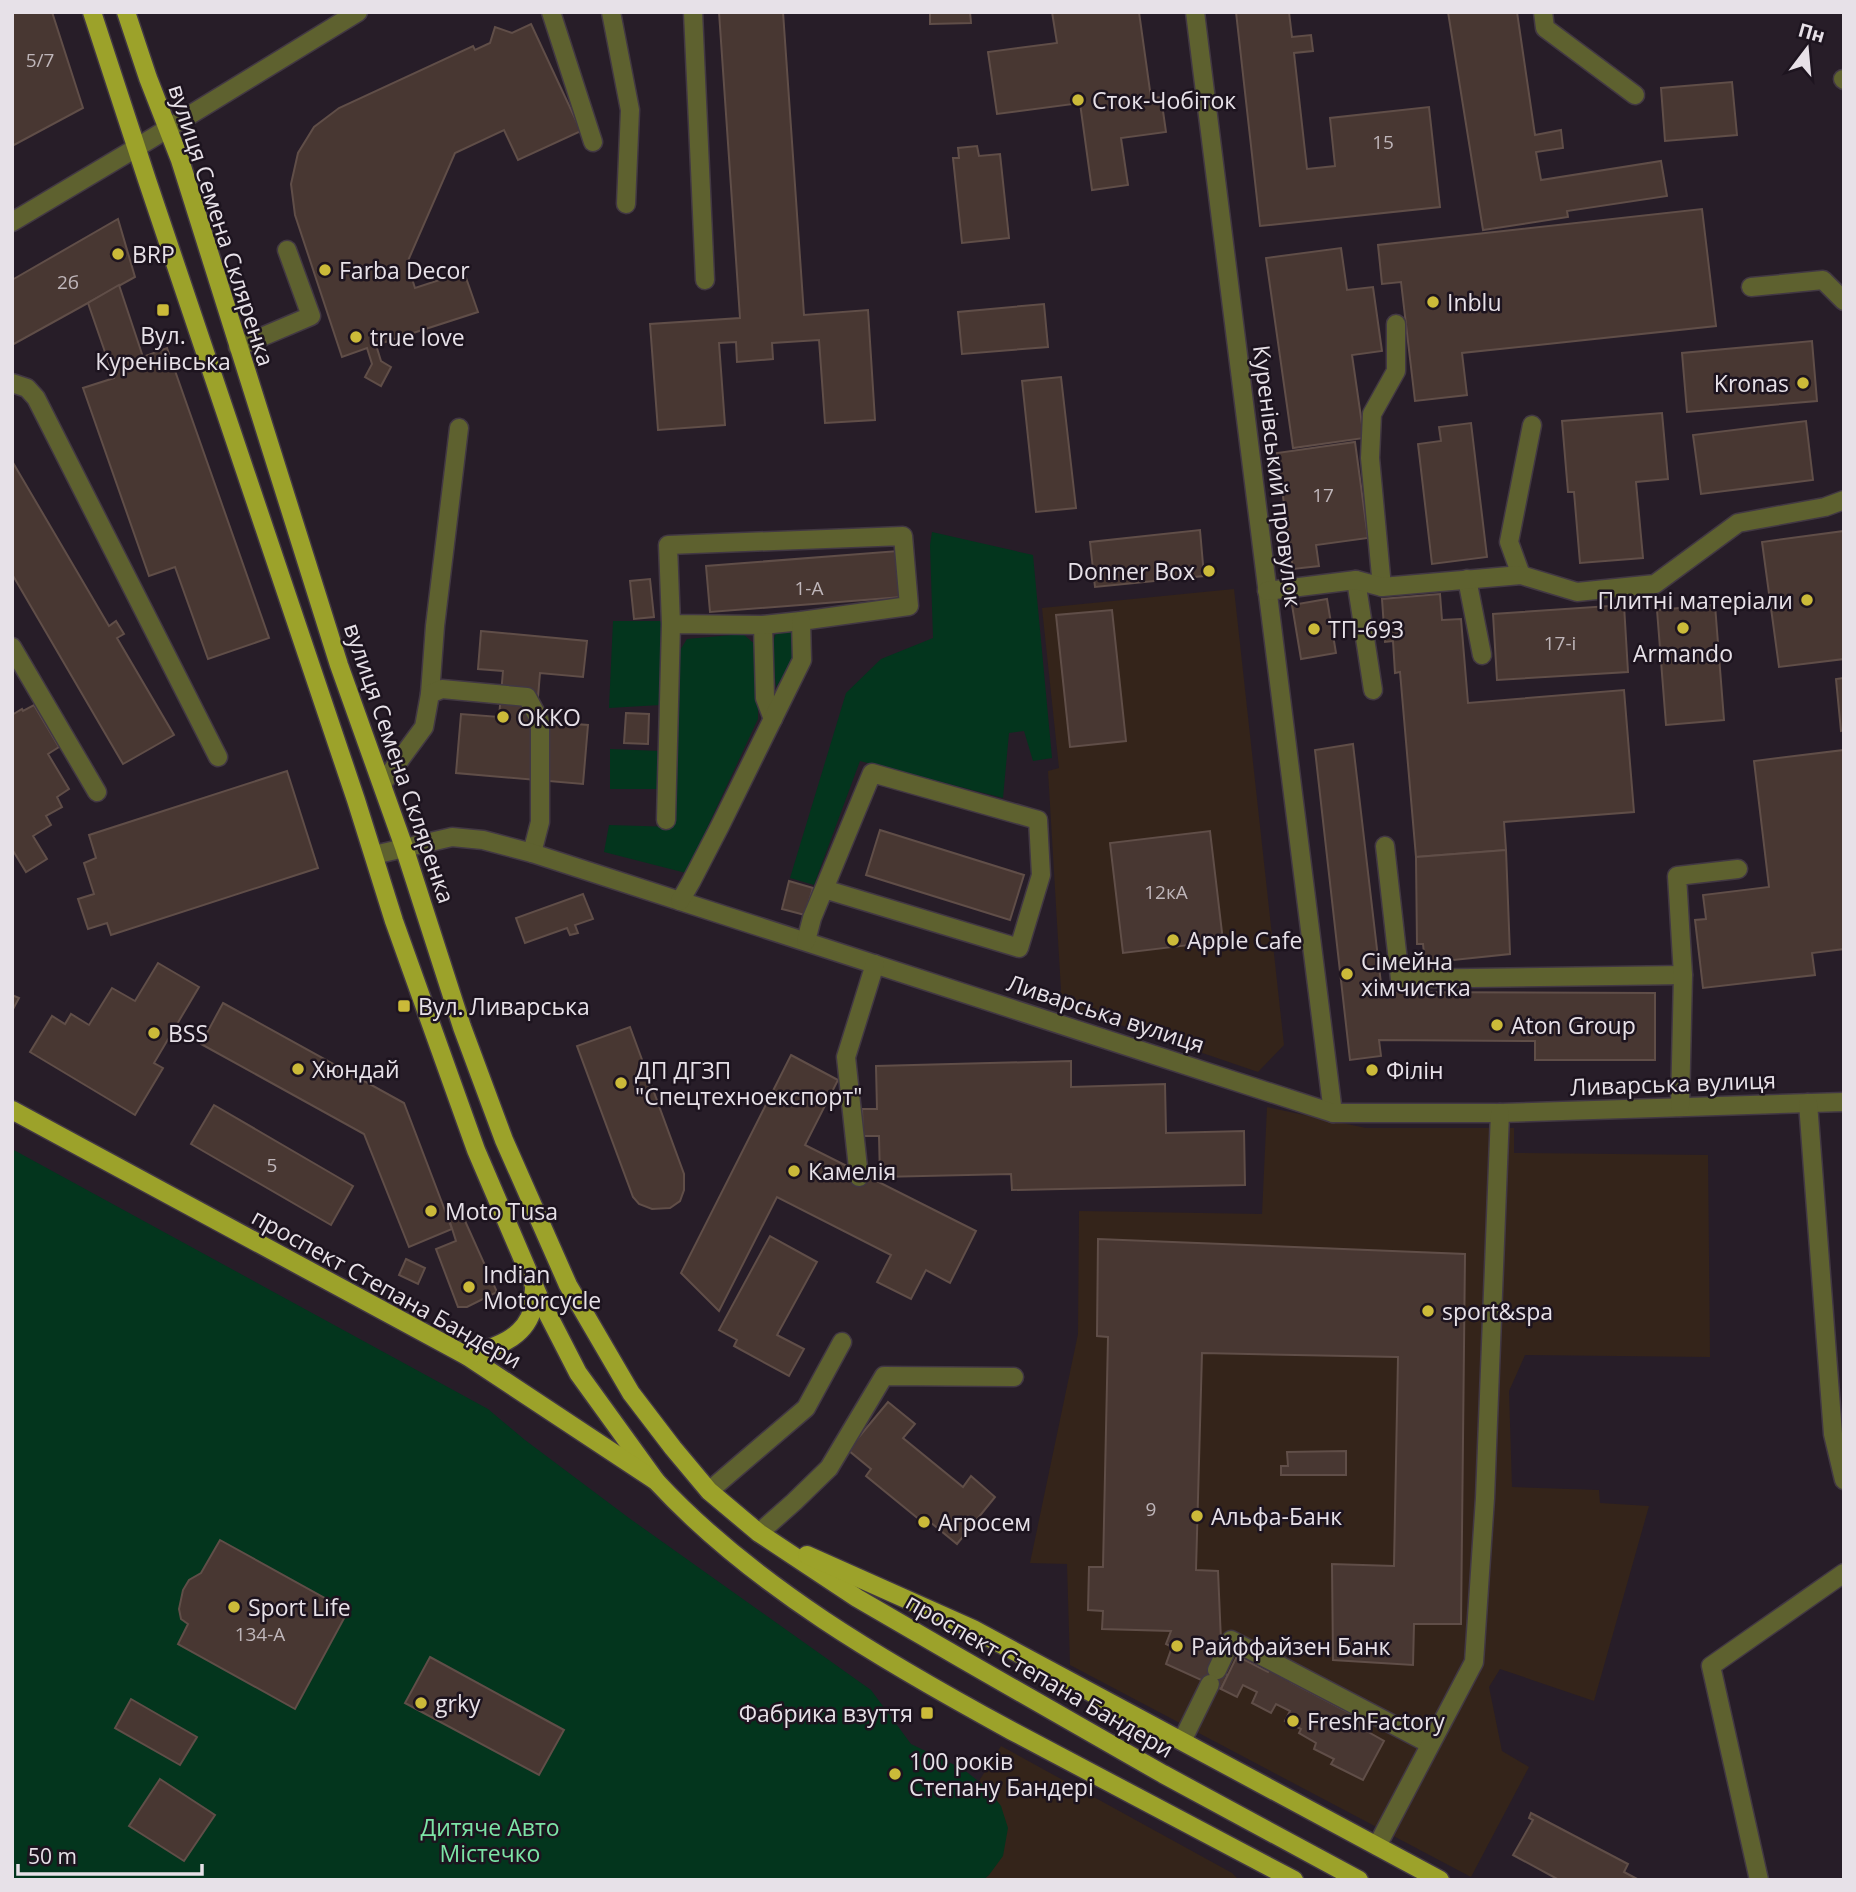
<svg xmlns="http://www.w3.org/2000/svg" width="1856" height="1892" font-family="'Open Sans',sans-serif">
<rect width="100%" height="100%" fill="#271d28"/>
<g fill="#34241a">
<path d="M1234,589L1284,1045L1258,1072L1056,1003L1061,990L1048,771L1059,768L1042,608Z"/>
<path d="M1267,1107L1366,1128H1514V1153L1708,1155L1710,1357L1525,1355L1509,1391L1512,1487L1599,1490L1600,1503L1649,1506L1594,1701L1500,1669L1489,1687L1502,1751L1529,1767L1471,1877L1070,1665L1067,1564L1030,1563L1078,1334L1079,1211L1262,1214Z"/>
<path d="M1001,1746L1232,1873L1239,1880H983L989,1875L979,1781Z"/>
</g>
<g fill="#03351d">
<path d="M932,532L1033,555L1052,758L1033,761L1024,731L1009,733L1003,798L860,761L814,885L790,878L846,693L881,659L933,638L930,545Z"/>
<path d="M613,621H662L660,705L609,708Z"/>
<path d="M793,632L796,657L776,687L772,645L776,633Z"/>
<path d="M743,634L758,647V719L686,873L604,852L609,825L674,827L677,655L687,639Z"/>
<path d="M610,749L661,751L658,789H610Z"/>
<path d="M12,1149L488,1409L525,1440L629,1518L871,1690L911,1744L963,1769L987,1788L1001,1806L1008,1828L1003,1856L989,1875L983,1880H12Z"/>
</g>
<g fill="#483732" stroke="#604e48" stroke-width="2">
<path d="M12,12H52L83,108L12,146Z"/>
<path d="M719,12H783L804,315L868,310L875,420L825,423L819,340L772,343L773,359L737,362L736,342L719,343L725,425L658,430L650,324L740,318Z"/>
<path d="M930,12H970L971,23L930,24Z"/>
<path d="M1052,12H1139L1151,98L1161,97L1166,132L1121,138L1128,185L1092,190L1080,103L997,114L988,52L1057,43Z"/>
<path d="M1236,12H1289L1292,37L1311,35L1313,51L1294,53L1307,169L1335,166L1330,118L1429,107L1440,207L1260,226Z"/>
<path d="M1448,12H1517L1535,135L1561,130L1563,148L1536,152L1541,180L1661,161L1667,196L1567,211L1568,217L1483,230Z"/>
<path d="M531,24L581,131L518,160L504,130L455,153L407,263L415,288L464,272L478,312L376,345L381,361L391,367L381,386L365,377L372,364L367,348L342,357L295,215L291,184L298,153L314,127L339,108L473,46L475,50L490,43L495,27L512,33Z"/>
<path d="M1732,82L1737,135L1665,141L1661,88Z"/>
<path d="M977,146L979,156L1000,154L1009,238L962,243L953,158H959L958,148Z"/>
<path d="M1702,209L1716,326L1462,353L1467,395L1415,401L1401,282L1382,284L1378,245Z"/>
<path d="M118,219L135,277L12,345V280Z"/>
<path d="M1341,248L1347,290L1373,287L1382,351L1352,355L1364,438L1293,448L1266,258Z"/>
<path d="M119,285L143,357L167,348L269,638L208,659L175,567L149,576L83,388L114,378L88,303Z"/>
<path d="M1044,304L1048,347L962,354L958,312Z"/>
<path d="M1812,341L1817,401L1687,412L1682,353Z"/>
<path d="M1061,377L1076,508L1036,512L1022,381Z"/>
<path d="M1662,413L1668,479L1636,482L1643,558L1580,563L1574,492H1568L1562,421Z"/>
<path d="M1806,421L1813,480L1701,494L1693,435Z"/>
<path d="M1471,423L1487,557L1432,564L1418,444L1441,441L1439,427Z"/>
<path d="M1355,442L1368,538L1316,545L1319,566L1293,569L1277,453Z"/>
<path d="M12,461L109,626L116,621L124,634L117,638L174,735L123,764L12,574Z"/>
<path d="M1200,530L1204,576L1095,587L1090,542Z"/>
<path d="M1844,531V659L1779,667L1762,542Z"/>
<path d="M898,551L902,597L710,612L706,566Z"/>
<path d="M650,579L654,617L634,619L630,581Z"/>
<path d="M1440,594L1442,620L1461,619L1468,703L1624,690L1634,812L1504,822L1506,850L1416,857L1400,672L1395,673L1393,641L1385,642L1382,599Z"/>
<path d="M1327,599L1336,653L1301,659L1292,605Z"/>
<path d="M1624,605L1628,672L1497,680L1493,614Z"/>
<path d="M1715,605L1724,720L1666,725L1657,610Z"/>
<path d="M1112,610L1126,741L1070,747L1056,615Z"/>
<path d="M481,631L587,641L583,677L540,673L536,721L588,725L583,784L456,773L461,714L499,717L503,671L478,669Z"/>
<path d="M1844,678V730L1841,731L1836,679Z"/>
<path d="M34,705L59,747L48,754L69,789L57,797L62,807L46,816L51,825L33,836L47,859L26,872L12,849V715L22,709L23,711Z"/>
<path d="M626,713L649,714L648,744L624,743Z"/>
<path d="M1353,744L1382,992L1655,993V1060H1535V1041L1379,1040L1381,1056L1350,1060L1315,750Z"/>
<path d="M1844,750V949L1812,953L1815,975L1703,988L1695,920L1706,919L1703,895L1769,887L1754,761Z"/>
<path d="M287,771L318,868L111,935L107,923L88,929L78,899L94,894L84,863L96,858L89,835Z"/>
<path d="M880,830L1024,875L1010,920L866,875Z"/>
<path d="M1210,831L1223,941L1123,953L1110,843Z"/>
<path d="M1506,850L1510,954L1425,963L1423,944H1417L1416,857Z"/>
<path d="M789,881L813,888L805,915L782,909Z"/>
<path d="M583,894L593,919L575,925L578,933L570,935L567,928L525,943L516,918Z"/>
<path d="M158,963L199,987L154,1063L163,1068L135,1115L30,1052L52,1016L65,1024L71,1014L89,1025L112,988L135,1001Z"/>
<path d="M12,995L19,998L12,1011Z"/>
<path d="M223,1003L404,1103L452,1229L409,1247L364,1134L201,1044Z"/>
<path d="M630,1027L684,1174V1190L680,1201L670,1208L652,1209L639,1204L633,1197L577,1046Z"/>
<path d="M791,1055L838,1080L805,1145L976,1231L950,1283L926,1270L911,1299L877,1282L891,1255L777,1197L719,1311L681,1273Z"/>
<path d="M1071,1061V1087L1165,1084L1166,1133L1244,1131L1245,1185L1012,1190L1011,1174L880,1177L879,1136H863L862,1109H877L876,1066Z"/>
<path d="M214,1105L353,1186L331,1225L191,1144Z"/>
<path d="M461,1212L497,1292L467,1307H458L436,1249L456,1241L448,1216Z"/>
<path d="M770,1236L817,1262L777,1335L804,1349L789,1376L734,1346L737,1340L719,1330Z"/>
<path d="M1098,1239L1465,1254L1461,1624H1414L1413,1665L1333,1660L1332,1564L1394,1566L1398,1357L1202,1353L1196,1570L1218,1571L1221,1641L1209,1667L1228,1675L1221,1689L1166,1664L1172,1647L1166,1644L1171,1631L1102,1629L1103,1611L1088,1610L1089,1567H1103L1108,1337L1097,1336Z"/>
<path d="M406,1259L425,1268L418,1284L399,1275Z"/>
<path d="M888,1402L915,1424L903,1438L963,1487L971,1476L995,1497L957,1544L930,1522L926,1525L866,1476L871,1469L848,1450Z"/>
<path d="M1346,1451V1475H1281V1466H1288L1287,1452Z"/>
<path d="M220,1540L348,1611L295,1709L178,1644L188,1624L181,1619L179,1609L183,1590L189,1580L201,1573Z"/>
<path d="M1237,1656L1268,1672L1272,1665L1294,1676L1291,1682L1367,1722L1363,1729L1384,1741L1363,1780L1331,1764L1334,1759L1314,1749L1316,1743L1299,1733L1301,1729L1285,1721L1290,1711L1276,1704L1271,1713L1252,1703L1257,1692L1243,1685L1237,1697L1221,1689Z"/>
<path d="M430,1657L564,1730L539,1775L405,1703Z"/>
<path d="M131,1699L197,1737L180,1765L115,1728Z"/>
<path d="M160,1779L215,1815L184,1861L129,1826Z"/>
<path d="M1531,1813L1628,1864L1624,1872L1639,1880H1559L1513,1855L1533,1820L1529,1818Z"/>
</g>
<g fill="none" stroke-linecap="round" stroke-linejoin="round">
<defs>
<g id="minor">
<path d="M551,12L593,142"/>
<path d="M611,12L630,110L626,204"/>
<path d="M693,12L705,280"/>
<path d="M1195,12L1333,1113"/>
<path d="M1543,12L1545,28L1635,95"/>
<path d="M1843,79L1844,80"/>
<path d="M12,222L136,148L358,12"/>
<path d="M1751,287L1823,280L1844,301"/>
<path d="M238,347L311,316L287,250"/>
<path d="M12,383L27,388L36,398L218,757"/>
<path d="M1521,575L1509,542L1532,425"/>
<path d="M1467,579L1482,655"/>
<path d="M1356,580L1373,690"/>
<path d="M1382,587L1370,458L1372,414L1396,371V324"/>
<path d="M1267,591L1356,580L1382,587L1521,575L1577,592L1655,584L1738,523L1825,507L1844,500"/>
<path d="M763,625L765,698L773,719"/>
<path d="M12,647L97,792"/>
<path d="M430,694L435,626L459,428"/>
<path d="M382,784L424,727L430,694L442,689L527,697L540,721V822L532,853"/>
<path d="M666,820L671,624L763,625L801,621L909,606L903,536L668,545L671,624"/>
<path d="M1385,846L1400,979L1683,975"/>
<path d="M374,855L452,837L483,840L532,853L1333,1113H1500L1844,1102"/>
<path d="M680,901L691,882L720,826L802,660L801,621"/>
<path d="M806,941L812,918L872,773L1038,820L1041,875L1019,948L824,889"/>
<path d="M1808,1103L1833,1434L1844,1480"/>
<path d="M1680,1107L1683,975L1677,876L1738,869"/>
<path d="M859,1177L846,1057L875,964"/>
<path d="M709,1491L806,1408L842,1342"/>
<path d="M759,1533L794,1502L829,1468L884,1376L1014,1377"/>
<path d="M1217,1670L1231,1640L1430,1744"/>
<path d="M1182,1741L1210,1684"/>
<path d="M1377,1846L1474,1662L1485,1498L1500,1113"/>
<path d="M1759,1880L1711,1666L1844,1573"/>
</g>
<g id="major">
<path d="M92,12L147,180L356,800L394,921L476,1150L539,1297L578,1373L656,1481"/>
<path d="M126,12L148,78L180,160L339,665L404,847L462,1027L504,1140L568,1285L631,1393L673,1448L709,1491L759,1533L857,1598L962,1659L1163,1774L1359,1880"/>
<path d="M12,1110L467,1356L656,1481C753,1586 887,1663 1012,1731C1106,1781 1200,1830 1294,1880"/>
<path d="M467,1356C492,1348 523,1340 532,1311C534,1304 533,1296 534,1289"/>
<path d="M807,1555L973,1629L1440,1880"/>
</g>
</defs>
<use href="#minor" stroke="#423843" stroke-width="21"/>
<use href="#major" stroke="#423843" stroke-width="21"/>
<use href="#minor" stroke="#5e612f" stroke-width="18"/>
<use href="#major" stroke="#9ca22a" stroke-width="18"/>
</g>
<g fill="#cbba39" stroke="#1d141f" stroke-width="2.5">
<circle cx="1078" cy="100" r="7"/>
<circle cx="118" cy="254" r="7"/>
<circle cx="325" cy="270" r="7"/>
<circle cx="1433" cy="302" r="7"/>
<rect x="156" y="303" width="14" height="14" rx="3.5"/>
<circle cx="356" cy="337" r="7"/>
<circle cx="1803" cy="383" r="7"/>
<circle cx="1209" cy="571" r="7"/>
<circle cx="1807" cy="600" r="7"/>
<circle cx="1683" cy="628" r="7"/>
<circle cx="1314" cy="629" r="7"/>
<circle cx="503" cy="717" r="7"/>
<circle cx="1173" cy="940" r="7"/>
<circle cx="1347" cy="974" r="7"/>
<rect x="397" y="999" width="14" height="14" rx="3.5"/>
<circle cx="1497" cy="1025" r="7"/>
<circle cx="154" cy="1033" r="7"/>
<circle cx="298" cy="1069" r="7"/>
<circle cx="1372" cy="1070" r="7"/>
<circle cx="621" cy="1083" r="7"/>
<circle cx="794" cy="1171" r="7"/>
<circle cx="431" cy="1211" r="7"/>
<circle cx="469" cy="1287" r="7"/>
<circle cx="1428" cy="1311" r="7"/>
<circle cx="1197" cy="1516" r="7"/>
<circle cx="924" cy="1522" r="7"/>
<circle cx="234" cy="1607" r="7"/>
<circle cx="1177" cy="1646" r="7"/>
<circle cx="421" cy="1703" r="7"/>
<rect x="920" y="1706" width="14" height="14" rx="3.5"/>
<circle cx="1293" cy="1721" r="7"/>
<circle cx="895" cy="1774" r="7"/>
</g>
<g text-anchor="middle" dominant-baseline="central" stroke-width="5" stroke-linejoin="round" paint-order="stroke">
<g font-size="19" fill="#bfb6ba">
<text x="40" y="60">5/7</text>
<text x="1383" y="142">15</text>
<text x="68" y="282">2б</text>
<text x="1323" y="495">17</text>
<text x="809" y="588">1-А</text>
<text x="1560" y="643">17-і</text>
<text x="1166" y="892">12кА</text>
<text x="272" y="1165">5</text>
<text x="1151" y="1509">9</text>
<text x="260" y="1634">134-А</text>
</g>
<g font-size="23" fill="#e7e1e8" stroke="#1d141f" text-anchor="start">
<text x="1092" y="100">Сток-Чобіток</text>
<text x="132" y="254">BRP</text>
<text x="339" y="270">Farba Decor</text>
<text x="1447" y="302">Inblu</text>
<text x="163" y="335" text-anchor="middle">Вул.<tspan x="163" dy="26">Куренівська</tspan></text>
<text x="370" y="337">true love</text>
<text x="1789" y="383" text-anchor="end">Kronas</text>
<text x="1195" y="571" text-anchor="end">Donner Box</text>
<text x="1793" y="600" text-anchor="end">Плитні матеріали</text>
<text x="1328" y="629">ТП-693</text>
<text x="1683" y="653" text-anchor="middle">Armando</text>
<text x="517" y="717">ОККО</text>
<text x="1187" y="940">Apple Cafe</text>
<text x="1361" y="961">Сімейна<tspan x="1361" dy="26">хімчистка</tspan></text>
<text x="418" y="1006">Вул. Ливарська</text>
<text x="1511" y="1025">Aton Group</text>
<text x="168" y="1033">BSS</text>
<text x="312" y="1069">Хюндай</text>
<text x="635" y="1070">ДП ДГЗП<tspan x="635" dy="26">"Спецтехноекспорт"</tspan></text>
<text x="1386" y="1070">Філін</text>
<text x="808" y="1171">Камелія</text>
<text x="445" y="1211">Moto Tusa</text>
<text x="483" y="1274">Indian<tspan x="483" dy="26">Motorcycle</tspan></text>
<text x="1442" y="1311">sport&amp;spa</text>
<text x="1211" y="1516">Альфа-Банк</text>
<text x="938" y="1522">Агросем</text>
<text x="248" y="1607">Sport Life</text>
<text x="1191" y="1646">Райффайзен Банк</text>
<text x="435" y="1703">grky</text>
<text x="913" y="1713" text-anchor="end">Фабрика взуття</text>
<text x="1307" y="1721">FreshFactory</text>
<text x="909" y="1761">100 років<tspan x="909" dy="26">Степану Бандері</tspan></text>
</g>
<g font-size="23" fill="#e7e1e8" stroke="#1d141f">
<text transform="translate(222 225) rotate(72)">вулиця Семена Скляренка</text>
<text transform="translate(1278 476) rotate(83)">Куренівський провулок</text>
<text transform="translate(400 763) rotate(71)">вулиця Семена Скляренка</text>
<text transform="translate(1106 1013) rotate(18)">Ливарська вулиця</text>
<text transform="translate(1673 1083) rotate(-2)">Ливарська вулиця</text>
<text transform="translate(387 1288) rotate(29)">проспект Степана Бандери</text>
<text transform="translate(1040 1675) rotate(30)">проспект Степана Бандери</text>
</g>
<g font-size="23" fill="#7ce4a6" stroke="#1d141f">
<text x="490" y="1827">Дитяче Авто<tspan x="490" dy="26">Містечко</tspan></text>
</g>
</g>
<rect width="1856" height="1892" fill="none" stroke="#e7e1e8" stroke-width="28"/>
<g transform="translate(1807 49) rotate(16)" stroke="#1d141f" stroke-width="5" paint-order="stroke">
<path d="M0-5L12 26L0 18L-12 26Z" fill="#e7e1e8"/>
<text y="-10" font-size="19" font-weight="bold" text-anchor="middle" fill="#e7e1e8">Пн</text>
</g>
<path d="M18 1864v10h184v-10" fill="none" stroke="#e7e1e8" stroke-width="3.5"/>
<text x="28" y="1864" font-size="21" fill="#e7e1e8" stroke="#1d141f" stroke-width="5" paint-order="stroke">50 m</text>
</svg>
